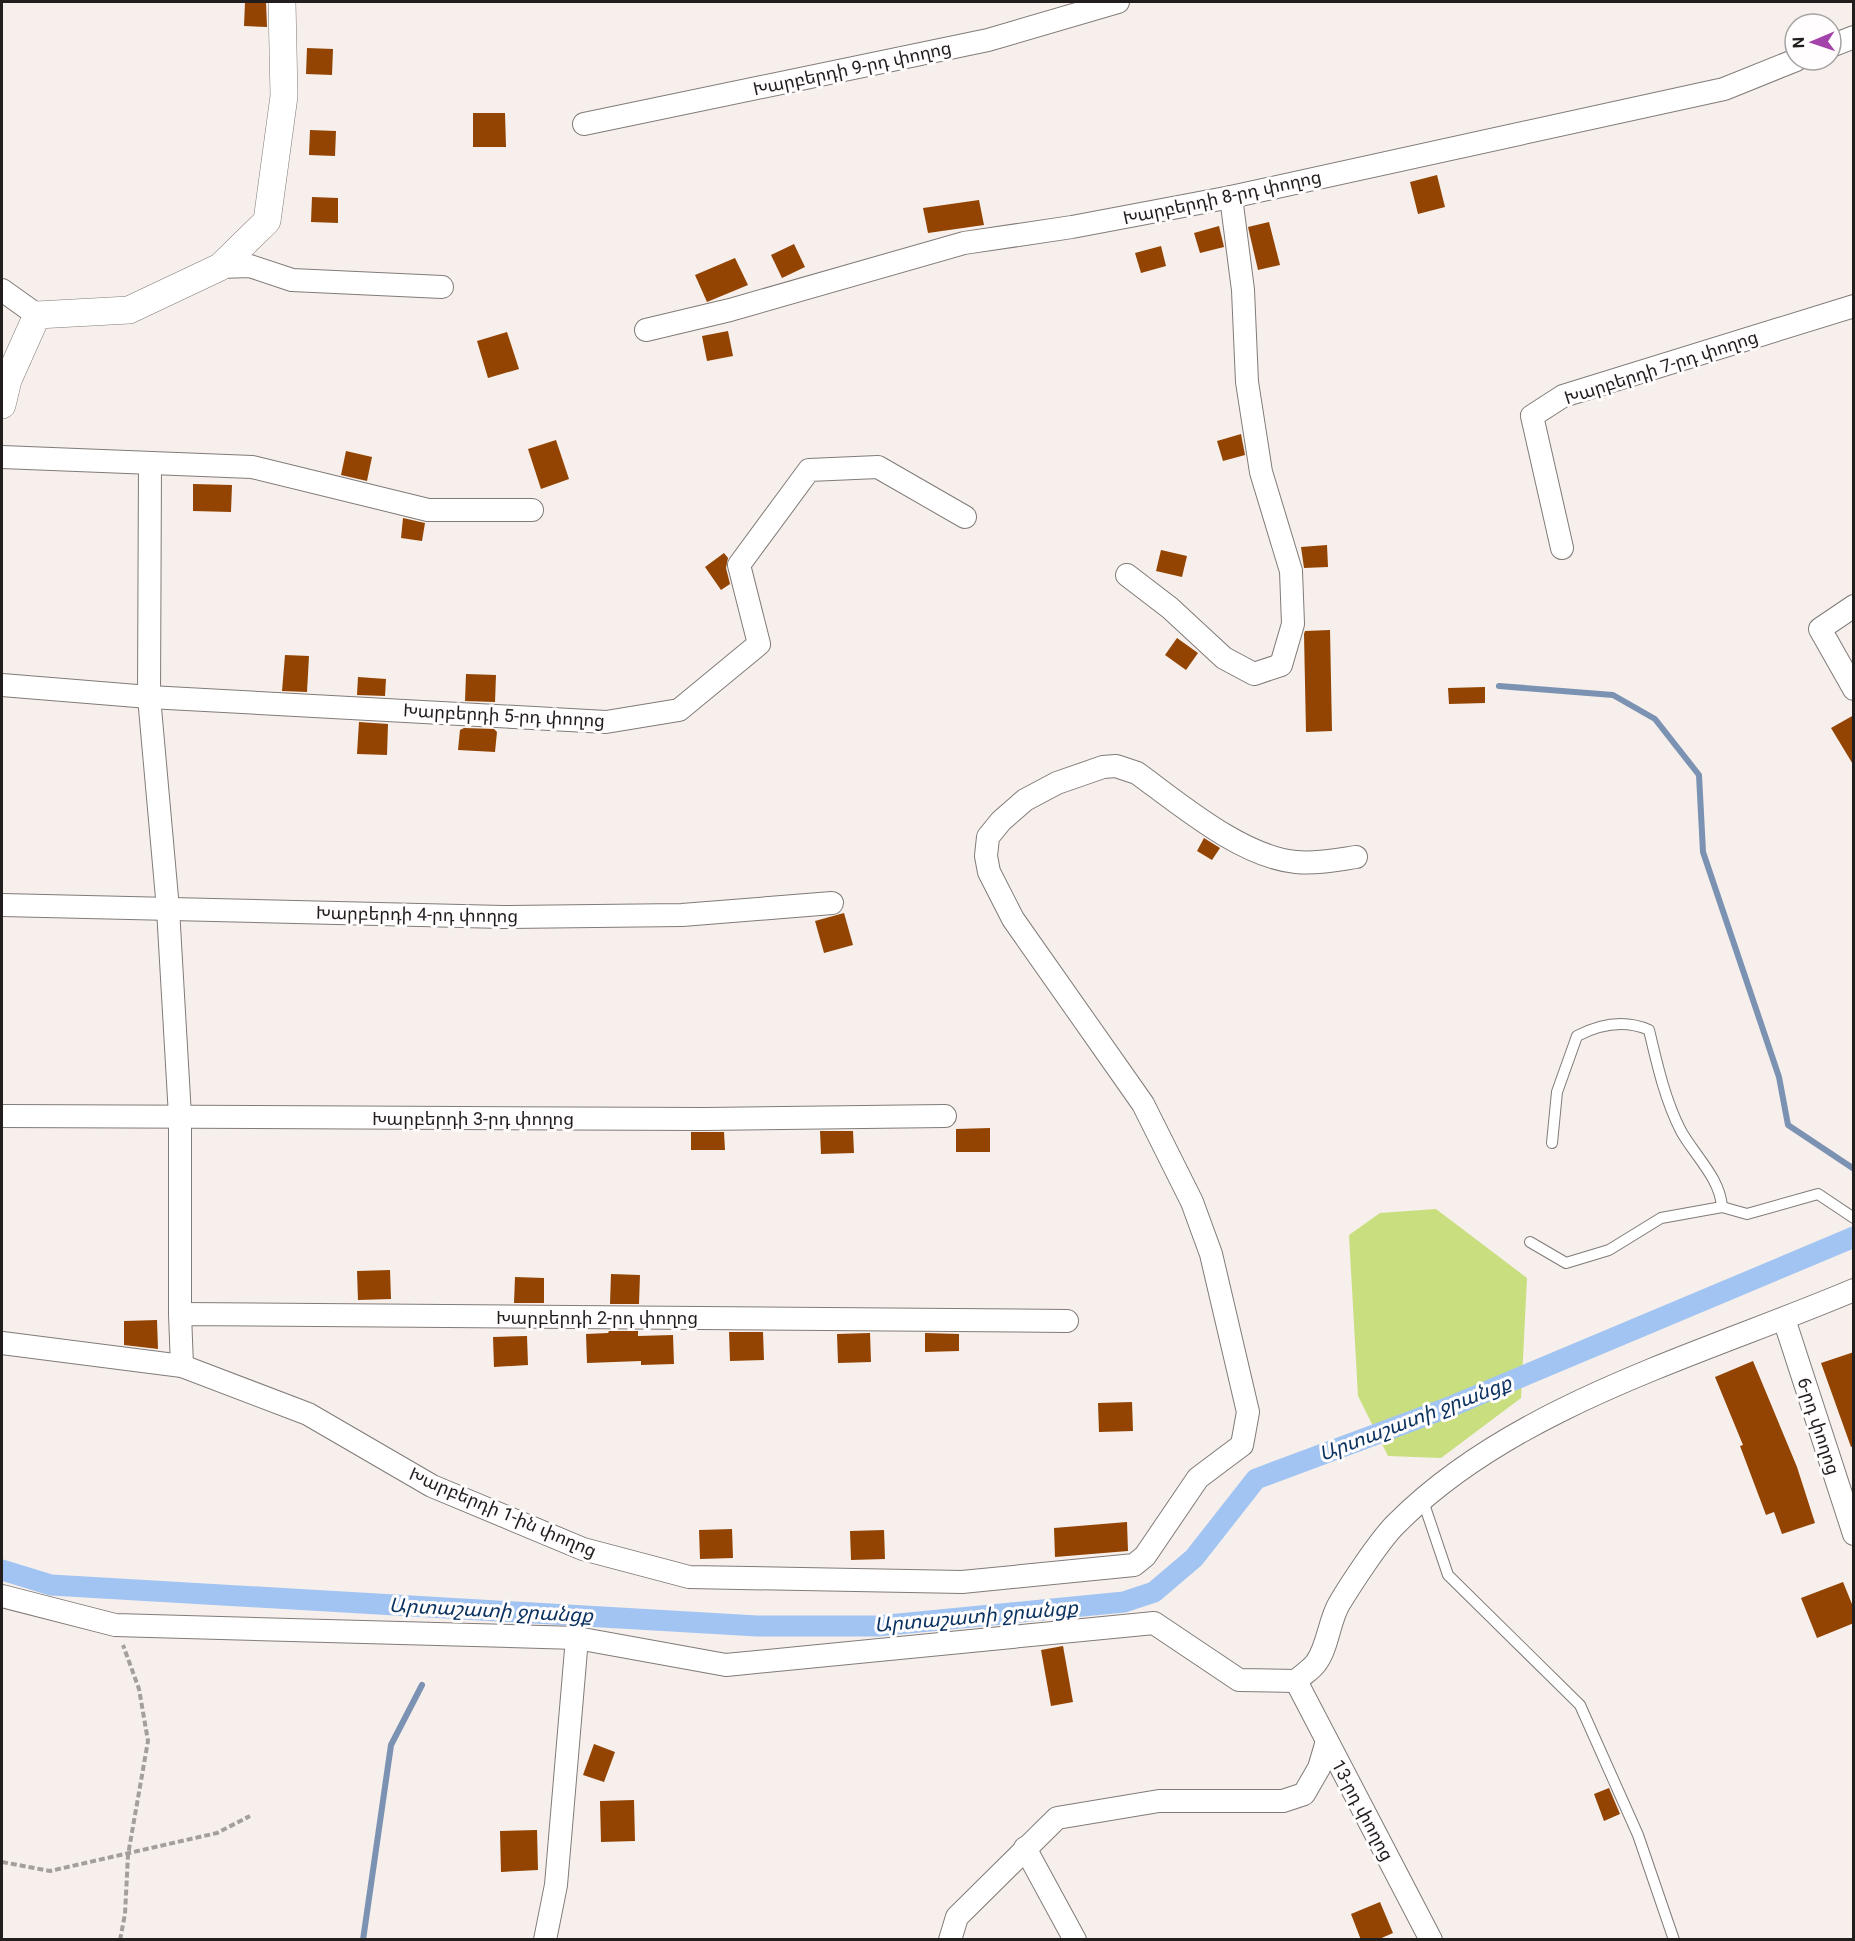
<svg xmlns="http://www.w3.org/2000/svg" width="1855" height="1941" font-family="Roboto,'Noto Sans Armenian',sans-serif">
<rect width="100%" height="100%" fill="#f6efeb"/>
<path fill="#c8de7f" d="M1436,1209L1527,1278L1521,1398L1441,1458L1388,1456L1358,1396L1349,1235L1380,1213Z"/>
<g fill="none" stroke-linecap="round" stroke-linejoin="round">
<g stroke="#7b92b2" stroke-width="6">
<path d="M1499,686L1613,695L1655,719L1699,775L1703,852L1779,1077L1788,1125L1854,1169"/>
<path d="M363,1940L391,1745L422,1685"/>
</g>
<path stroke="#a2c4f2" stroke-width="21" d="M2,1570L51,1585L757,1626H878L1124,1602L1154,1592L1194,1558L1256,1479L1452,1406L1854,1237"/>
</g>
<g fill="#934402">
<path d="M245,2H266L267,27L244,26Z"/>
<path d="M307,48L333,49L332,75L306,74Z"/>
<path d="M473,113H505L506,147H473Z"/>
<path d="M310,130L336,131L335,156L309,155Z"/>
<path d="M1437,175L1445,207L1418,214L1410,182Z"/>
<path d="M312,197L338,198V223L311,222Z"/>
<path d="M979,200L984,225L928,233L923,208Z"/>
<path d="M1269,222L1280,265L1258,270L1248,227Z"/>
<path d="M1219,226L1224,247L1200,253L1194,233Z"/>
<path d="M794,244L805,267L782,278L771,255Z"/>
<path d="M1161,246L1166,266L1141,273L1135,253Z"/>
<path d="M735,258L748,285L707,302L695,275Z"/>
<path d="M728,331L733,356L707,361L702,336Z"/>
<path d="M507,332L519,369L488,378L477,341Z"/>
<path d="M1241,434L1245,455L1223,461L1217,441Z"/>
<path d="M556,440L569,479L541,489L528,449Z"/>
<path d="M346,451L372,457L367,481L341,475Z"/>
<path d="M193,484L232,485L231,512L193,511Z"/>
<path d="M403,518L425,523L422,541L401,538Z"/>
<path d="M1327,545L1328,567L1304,568L1301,547Z"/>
<path d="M1161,550L1187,556L1182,577L1156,571Z"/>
<path d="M724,553L728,558L726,568L730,584L721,590L705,567Z"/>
<path d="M1330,630L1332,731L1306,732L1304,634L1305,631Z"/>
<path d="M1177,638L1198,653L1186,670L1165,655Z"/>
<path d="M285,655L309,656L307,692L282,691Z"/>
<path d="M466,674L496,675L495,702L465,701Z"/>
<path d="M358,677L386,679L385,696L357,695Z"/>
<path d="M1485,687V703L1449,704L1448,688Z"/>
<path d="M1854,715V766L1831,728Z"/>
<path d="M359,722L388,724L387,755L357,754Z"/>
<path d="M464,728L494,729L497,732L495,752L458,750L460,730Z"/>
<path d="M1204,838L1220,848L1212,860L1197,851Z"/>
<path d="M844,913L853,945L824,953L815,921Z"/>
<path d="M990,1128V1152H956V1129Z"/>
<path d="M820,1131H853L854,1153L821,1154Z"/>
<path d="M691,1132H724L725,1150H691Z"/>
<path d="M390,1270L391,1299L358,1300L357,1271Z"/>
<path d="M611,1274L640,1275L639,1304H610Z"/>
<path d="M515,1277L544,1278V1303H514Z"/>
<path d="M157,1320L158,1349L124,1345V1321Z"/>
<path d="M609,1331H638V1336L673,1335L674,1364L641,1365V1361L587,1363L586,1334L608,1333Z"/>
<path d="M729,1332H763L764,1360L730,1361Z"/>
<path d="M870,1333L871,1362L838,1363L837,1334Z"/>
<path d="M925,1333L959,1334V1351L925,1352Z"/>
<path d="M527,1336L528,1365L494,1367L493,1337Z"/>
<path d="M1854,1352V1446L1851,1447L1821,1363Z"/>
<path d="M1753,1361L1797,1467L1815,1523L1782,1534L1774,1512L1766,1515L1740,1446L1743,1445L1715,1377Z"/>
<path d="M1132,1402L1133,1431L1099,1432L1098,1403Z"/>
<path d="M1127,1522L1128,1551L1055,1557L1054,1528Z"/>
<path d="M732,1529L733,1558L700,1559L699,1530Z"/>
<path d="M884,1530L885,1559L851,1560L850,1531Z"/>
<path d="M1843,1582L1854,1609V1623L1817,1638L1801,1598Z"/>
<path d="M1063,1646L1073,1702L1051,1706L1041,1650Z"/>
<path d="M594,1744L615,1752L604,1782L583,1775Z"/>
<path d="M1609,1788L1620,1814L1604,1821L1594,1794Z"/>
<path d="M634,1800L635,1841L601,1842L600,1801Z"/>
<path d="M537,1830L538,1870L501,1872L500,1831Z"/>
<path d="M1380,1902L1393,1933L1377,1940H1361L1351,1914Z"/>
</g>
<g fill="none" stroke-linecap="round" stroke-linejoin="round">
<defs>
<g id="service">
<path d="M1552,1143L1557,1092L1577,1036C1600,1024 1624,1019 1649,1030C1657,1064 1665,1100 1681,1131C1695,1156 1720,1178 1722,1207"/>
<path d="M1530,1242L1566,1263L1609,1250L1661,1218L1722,1207L1747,1214L1818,1194L1854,1218"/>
<path d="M1423,1501L1448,1575L1580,1705L1638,1835L1674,1940"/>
</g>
<g id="minor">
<path d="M1831,46L1854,37"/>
<path d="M584,124L988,40L1118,2"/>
<path d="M220,267L250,266L292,280L442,287"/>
<path d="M2,290L37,315"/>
<path d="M646,330L730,310L964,243L1072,227L1231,197L1724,89L1796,60"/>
<path d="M2,457L252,467L428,510H532"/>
<path d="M150,463L149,697L168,909L180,1116V1314"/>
<path d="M1562,548L1532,416L1563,396L1854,306"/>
<path d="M1127,575L1170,608L1224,658L1254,674L1281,665L1293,624L1291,571L1261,472L1247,382L1243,290L1231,197"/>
<path d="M1854,606L1820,629L1854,689"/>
<path d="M2,685L149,697L606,722L679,710L759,644L739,565L809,470L878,467L965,517"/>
<path d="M2,905L503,917L682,915L832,903"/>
<path d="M2,1116L704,1119L945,1116"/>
<path d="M1784,1319L1854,1534"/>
<path d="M2,1343L182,1366L308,1414L432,1486L583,1549L689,1577L962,1582L1134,1565L1145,1556L1198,1478L1242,1445L1248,1412L1211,1254L1192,1202L1143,1104L1013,919L989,872L986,856L988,837L1001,821L1025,800L1057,783L1103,767L1116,766L1137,773C1181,805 1242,857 1296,862C1316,864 1336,860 1356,857"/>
<path d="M182,1366L180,1314L1067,1321"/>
<path d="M2,1596L115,1625L577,1638L726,1665L1154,1623L1239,1680L1296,1681C1302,1675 1311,1670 1316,1663C1328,1647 1329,1621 1339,1604C1351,1584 1381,1538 1397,1523C1514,1405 1703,1354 1854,1290"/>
<path d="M1296,1681L1431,1940"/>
<path d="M1025,1848L1075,1940"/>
<path d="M545,1940L556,1885L577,1638"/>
<path d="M950,1940L957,1917L1057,1818L1159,1801H1283L1304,1794L1319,1768L1327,1741"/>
</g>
<path id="tertiary" d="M2,405L8,380L37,315L129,310L220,267L267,221L284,96L282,2"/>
</defs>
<use href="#service" stroke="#817b78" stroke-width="12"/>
<use href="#minor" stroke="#817b78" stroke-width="24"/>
<use href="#tertiary" stroke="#817b78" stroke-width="28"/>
<g stroke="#a49f9c" stroke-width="4" stroke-dasharray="6 3" stroke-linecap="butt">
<path d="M2,1862L50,1871L217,1833L250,1816"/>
<path d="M120,1940L125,1914L128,1855L148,1741L139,1689L123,1645"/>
</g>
<use href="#service" stroke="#fff" stroke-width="10"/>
<use href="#minor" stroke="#fff" stroke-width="22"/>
<use href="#tertiary" stroke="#fff" stroke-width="27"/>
</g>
<g text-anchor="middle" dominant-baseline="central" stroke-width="6" stroke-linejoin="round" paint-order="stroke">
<g font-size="18" fill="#211e1d" stroke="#fffdfd">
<text transform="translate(852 68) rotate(-12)">Խարբերդի 9-րդ փողոց</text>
<text transform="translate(1222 197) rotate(-12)">Խարբերդի 8-րդ փողոց</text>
<text transform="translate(1661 367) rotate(-18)">Խարբերդի 7-րդ փողոց</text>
<text transform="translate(504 715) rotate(3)">Խարբերդի 5-րդ փողոց</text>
<text transform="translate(417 914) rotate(1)">Խարբերդի 4-րդ փողոց</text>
<text x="473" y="1118">Խարբերդի 3-րդ փողոց</text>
<text x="597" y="1317">Խարբերդի 2-րդ փողոց</text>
<text transform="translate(1819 1426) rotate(72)">6-րդ փողոց</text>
<text transform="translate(503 1512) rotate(23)">Խարբերդի 1-ին փողոց</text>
<text transform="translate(1363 1810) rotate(62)">13-րդ փողոց</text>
</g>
<g font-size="20" font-style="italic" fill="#0b3361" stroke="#fffdfd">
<text transform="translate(1415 1418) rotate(-21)">Արտաշատի ջրանցք</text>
<text transform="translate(491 1610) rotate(3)">Արտաշատի ջրանցք</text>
<text transform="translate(976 1616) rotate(-5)">Արտաշատի ջրանցք</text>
</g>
</g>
<rect width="1855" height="1941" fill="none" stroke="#211e1d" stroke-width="6"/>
<g transform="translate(1813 42) rotate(268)"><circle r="28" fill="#fffdfd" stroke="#a6a4a3" stroke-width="1.5"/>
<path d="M0-4.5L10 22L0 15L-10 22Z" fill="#a443aa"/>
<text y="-9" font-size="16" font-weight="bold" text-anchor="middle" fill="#211e1d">N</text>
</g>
</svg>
